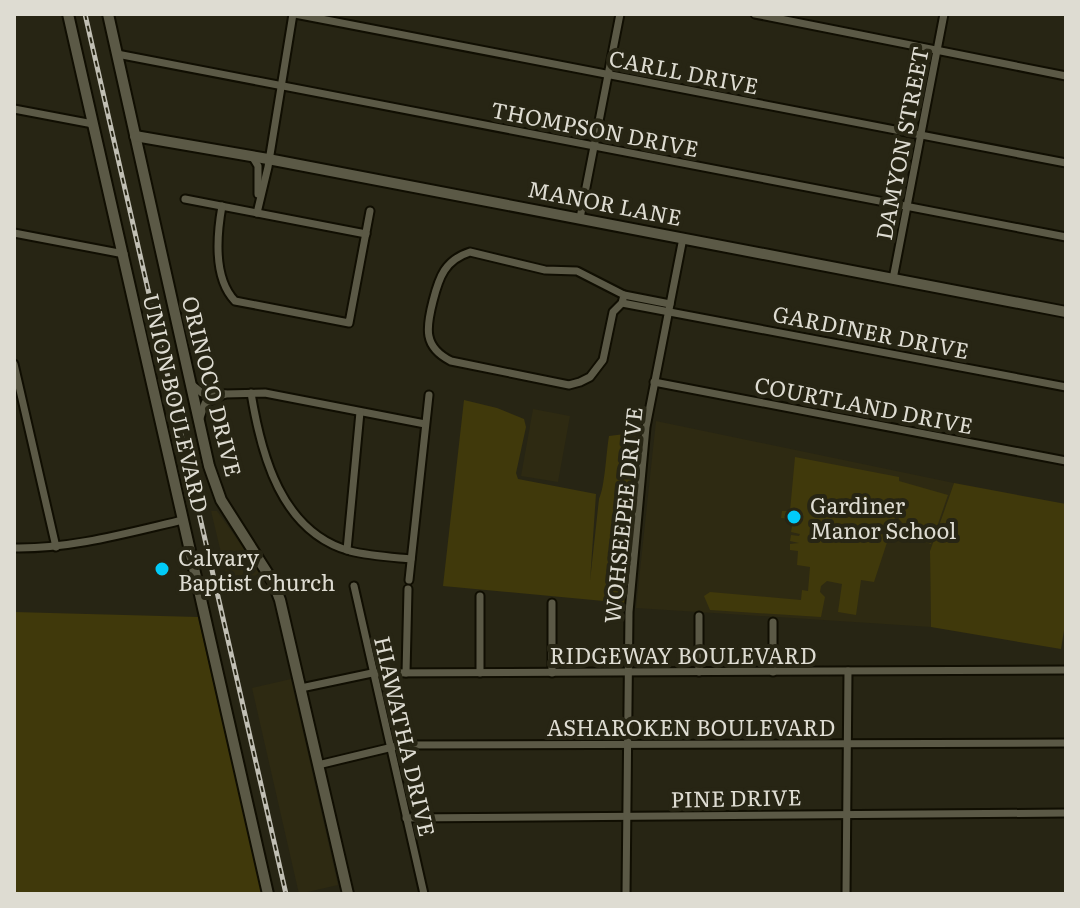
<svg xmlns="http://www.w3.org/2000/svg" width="1080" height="908" font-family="Literata,serif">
<rect width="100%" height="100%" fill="#272514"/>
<g fill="#2e2a12">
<path d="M533,409L570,416L558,482L521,476Z"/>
<path d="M656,421L954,483L930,551L931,627L636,608Z"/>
<path d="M211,511H217L262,574L228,582Z"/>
<path d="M291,679L338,885L299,894L252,688Z"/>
</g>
<g fill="#40390b">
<path d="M464,400L497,408L524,419L526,427L516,473L518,479L596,494L590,581L599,499C605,486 606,454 609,436L641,432L625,603L443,586Z"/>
<path d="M795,457L899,477V481L948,495L931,544L914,538L896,515L874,582L861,580L856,615L838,612L842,584L827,581L821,586L820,592L825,597L821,617L710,610L704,596L710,592L801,600L802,590L808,591L810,567L797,565L798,551L790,550V544L799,543L790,541L791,535L799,536L800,534L791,532L792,526L800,525H792V519L781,518L782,511H790Z"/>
<path d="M954,483L1066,504V618L1061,649L931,627L930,551Z"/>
<path d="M14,612L198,617L262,894H14Z"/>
</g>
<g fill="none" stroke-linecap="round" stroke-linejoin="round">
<defs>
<g id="street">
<path d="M295,14L1066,163"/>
<path d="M755,14L1066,76"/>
<path d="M117,54L1066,237"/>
<path d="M14,109L93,124"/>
<path d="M252,156L258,166V194"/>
<path d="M185,199L366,234"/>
<path d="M222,206C217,234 213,278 235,301L349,323L370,211"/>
<path d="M257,213L268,167L293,14"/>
<path d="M580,218L620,14"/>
<path d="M14,233L124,254"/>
<path d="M470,252L545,270L577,271L624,295L622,303L613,312L603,360L590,377L580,382L569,385L451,361C423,347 426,328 433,301C439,277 445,260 470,252Z"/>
<path d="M893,279L944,14"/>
<path d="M624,295L670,304"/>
<path d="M622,303L1066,387"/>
<path d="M14,364L56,547"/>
<path d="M654,382L1066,461"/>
<path d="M191,384L202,393L225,394L205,403L200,418"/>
<path d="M251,393C261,454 281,532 350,551C370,556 390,557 411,559"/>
<path d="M225,394L265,393L425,424"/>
<path d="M14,548C71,549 127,533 183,520"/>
<path d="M347,550L360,412"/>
<path d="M409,580L429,395"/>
<path d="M354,586L424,894"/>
<path d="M699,672V616"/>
<path d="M773,672V622"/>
<path d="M406,673L408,589"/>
<path d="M480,673V596"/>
<path d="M552,673V603"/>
<path d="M301,688L372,673L1066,670"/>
<path d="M318,765L401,745L1066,743"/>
<path d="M406,818L1066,813"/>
<path d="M626,894L629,612L646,427L683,238"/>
<path d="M846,894L848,671"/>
</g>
<g id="secondary">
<path d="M68,14L268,894"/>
<path d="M108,14L209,466L221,500L273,582L280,600L348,894"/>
<path d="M135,136L268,159L1066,312"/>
</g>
</defs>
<use href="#street" stroke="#100e02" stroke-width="11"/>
<use href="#secondary" stroke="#100e02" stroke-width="14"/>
<use href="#street" stroke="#5b5946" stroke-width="7"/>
<use href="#secondary" stroke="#5b5946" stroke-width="10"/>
<defs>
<path id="rail" d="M85,14L286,894"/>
</defs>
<use href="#rail" stroke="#c1bfb4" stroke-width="5"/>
<use href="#rail" stroke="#272514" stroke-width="2" stroke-dasharray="6" stroke-linecap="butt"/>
</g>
<g fill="#01cbf9" stroke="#272514" stroke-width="3">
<circle cx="794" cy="517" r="8"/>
<circle cx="162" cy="569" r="8"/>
</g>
<g text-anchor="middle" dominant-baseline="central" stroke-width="8" stroke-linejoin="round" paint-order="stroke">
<g font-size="22" fill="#dedcd2" stroke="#272514">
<text transform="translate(684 71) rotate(11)">CARLL DRIVE</text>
<text transform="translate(595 128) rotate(11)">THOMPSON DRIVE</text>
<text transform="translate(901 143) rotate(-79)">DAMYON STREET</text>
<text transform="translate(605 202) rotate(11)">MANOR LANE</text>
<text transform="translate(871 331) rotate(11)">GARDINER DRIVE</text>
<text transform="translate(213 386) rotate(76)">ORINOCO DRIVE</text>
<text transform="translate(177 403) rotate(77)">UNION BOULEVARD</text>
<text transform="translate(864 404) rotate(11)">COURTLAND DRIVE</text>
<text transform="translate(622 515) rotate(-84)">WOHSEEPEE DRIVE</text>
<text x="683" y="654">RIDGEWAY BOULEVARD</text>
<text x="691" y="726">ASHAROKEN BOULEVARD</text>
<text transform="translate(406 736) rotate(77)">HIAWATHA DRIVE</text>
<text transform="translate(736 797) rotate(-1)">PINE DRIVE</text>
</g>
<g font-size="22" fill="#dedcd2" stroke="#272514" text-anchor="start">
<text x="810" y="504">Gardiner<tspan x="810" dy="25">Manor School</tspan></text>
<text x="178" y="556">Calvary<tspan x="178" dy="25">Baptist Church</tspan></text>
</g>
</g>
<rect width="1080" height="908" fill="none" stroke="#dedcd2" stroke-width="32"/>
</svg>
